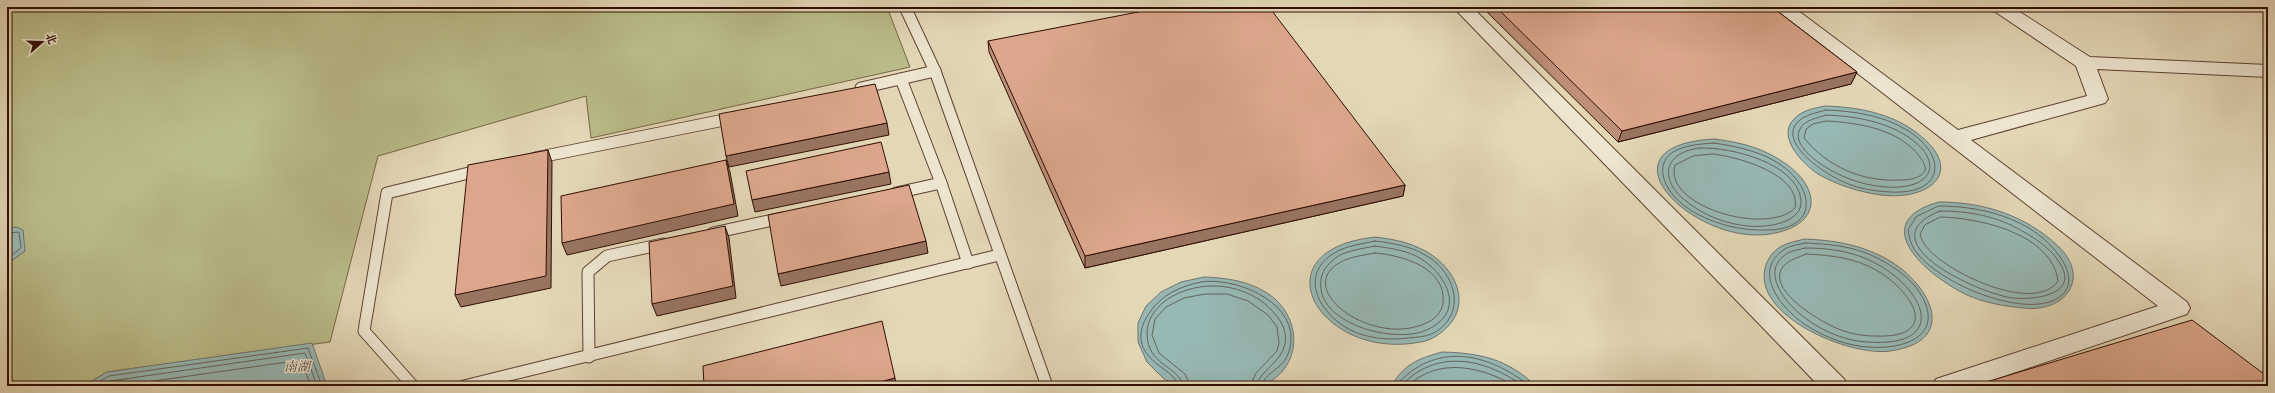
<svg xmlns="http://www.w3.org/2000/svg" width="2275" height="393" font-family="Alegreya,'Noto Serif SC',serif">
<rect width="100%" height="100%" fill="#e3d7b6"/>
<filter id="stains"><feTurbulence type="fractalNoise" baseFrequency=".005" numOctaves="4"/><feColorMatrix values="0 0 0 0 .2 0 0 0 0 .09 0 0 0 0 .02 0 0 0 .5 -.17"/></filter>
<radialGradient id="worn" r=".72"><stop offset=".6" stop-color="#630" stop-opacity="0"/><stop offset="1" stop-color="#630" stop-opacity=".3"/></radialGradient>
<path fill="#babc89" stroke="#756546" d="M7,7H887L910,67L591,138L586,96L378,156L330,342L107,372L84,386H7V264L25,251L16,227L7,229Z"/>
<g fill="#97b8b5" stroke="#6e746e">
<path d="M1825,106C1857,107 1891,113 1917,133C1967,171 1930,201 1881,195C1859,192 1837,185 1818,174C1803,164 1775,136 1795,118C1803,110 1815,108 1825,106Z"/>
<path d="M1714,139C1738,142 1760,147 1780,160C1821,185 1825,225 1770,234C1694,246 1592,146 1714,139Z"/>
<path d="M1939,202C1983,202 2025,215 2058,246C2092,279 2064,313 2023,308C2004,306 1985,303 1967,295C1929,277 1864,223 1939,202Z"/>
<path d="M16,227L23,230L25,251L7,264V229Z"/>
<path d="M1375,237C1390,239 1405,241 1419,248C1446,259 1471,292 1453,320C1447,329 1436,338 1425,341C1323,365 1252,251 1375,237Z"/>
<path d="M1804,239C1832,240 1858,244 1883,257C1928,280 1963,341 1890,351C1850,357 1749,315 1766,265C1769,256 1775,249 1784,245C1790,242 1798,241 1804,239Z"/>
<path d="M1204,277C1227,278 1250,281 1270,295C1304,320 1302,370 1261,386H1178L1164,379L1147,362L1138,342V323L1146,306L1161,292L1181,282Z"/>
<path d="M312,343L327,386H84L107,372Z"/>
<path d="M1442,352C1481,353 1507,359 1536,386H1391C1405,364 1417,359 1442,352Z"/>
</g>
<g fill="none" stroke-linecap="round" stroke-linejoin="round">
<g stroke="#64635c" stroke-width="1">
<path d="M1826,110C1853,111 1881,115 1905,129C1948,154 1946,195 1890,192C1875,191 1860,189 1846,183C1830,177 1780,146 1796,124C1803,115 1816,113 1826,110Z"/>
<path d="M1826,115C1852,116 1878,120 1902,133C1945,158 1937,190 1886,187C1873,186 1858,183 1845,177C1831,172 1789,148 1800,129C1804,120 1818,118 1826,115Z"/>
<path d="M1827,121C1860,123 1899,129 1920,157C1923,162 1926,165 1925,171C1919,179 1909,180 1900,180C1862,182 1828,167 1804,138L1806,129L1813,124Z"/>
<path d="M1714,143C1739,147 1765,152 1785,168C1818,195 1813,230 1767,230C1739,231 1709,223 1686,207C1670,196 1650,168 1673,152C1685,145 1700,144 1714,143Z"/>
<path d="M1700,148C1731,147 1797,163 1801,200C1802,210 1795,217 1786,221C1755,234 1711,222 1686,201C1658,179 1664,152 1700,148Z"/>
<path d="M1713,154C1738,157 1801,174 1795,208C1768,236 1663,207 1675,165L1693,156Z"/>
<path d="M1939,206C1986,206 2041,221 2065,265C2070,276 2071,287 2062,295C2030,324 1928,280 1912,245C1910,241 1909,235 1908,230L1916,217Z"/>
<path d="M1940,211C1969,211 1997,216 2022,231C2037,239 2054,251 2062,267C2077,296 2031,300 2013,298C1979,294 1864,241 1940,211Z"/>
<path d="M1941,217C1980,218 2052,234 2058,281C2035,315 1944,272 1925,245C1923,242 1921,238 1920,234L1925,225Z"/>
<path d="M7,233L19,232L21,248L7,259"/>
<path d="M1375,241C1392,243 1410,246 1425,255C1453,270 1468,310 1437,331C1428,337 1418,337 1408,338C1391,340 1376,339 1360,334C1322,321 1292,273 1340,250C1350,245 1364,244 1375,241Z"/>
<path d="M1805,243C1828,244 1852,246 1873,256C1890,264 1910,277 1920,293C1946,335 1905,350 1869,347C1848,346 1827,338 1809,327C1784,312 1749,272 1785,249C1791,245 1798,245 1805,243Z"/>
<path d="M1375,246C1389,248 1404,250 1416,256C1448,273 1468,314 1424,331C1390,344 1309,321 1322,275C1325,266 1334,258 1342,254C1352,250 1365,248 1375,246Z"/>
<path d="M1805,248C1828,248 1852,251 1873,262C1925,288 1951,348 1867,342C1847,341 1824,332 1808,320C1788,307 1757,271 1788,253C1793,250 1799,250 1805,248Z"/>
<path d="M1375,253C1402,255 1447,268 1443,303C1442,312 1434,320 1426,323C1371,349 1287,285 1345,260C1354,256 1366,255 1375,253Z"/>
<path d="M1806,254C1830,255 1855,258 1876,270C1914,292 1942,339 1874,336C1863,336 1852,334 1841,330C1824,324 1770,293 1781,270C1785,261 1797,258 1806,254Z"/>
<path d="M92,386L109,376L308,348L322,386"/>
<path d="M102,386L110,381L305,353L317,386"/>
<path d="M119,386L301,360L311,386"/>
<path d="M1179,386C1172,368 1145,364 1141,340C1140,330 1144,320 1150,312C1161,295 1181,286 1201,282C1233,277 1292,299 1291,339C1290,370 1267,368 1261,386"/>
<path d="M1184,386C1176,364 1148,366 1147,334C1147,320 1154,310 1165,301C1198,277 1249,282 1275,314C1283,323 1287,333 1285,344C1281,363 1261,369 1256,386"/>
<path d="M1190,386L1185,374L1159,353L1152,335L1155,319L1166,307L1184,298L1205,294H1227L1248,301L1268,315L1277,327L1279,343L1277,351L1256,373L1250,386"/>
<path d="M1395,386C1436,341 1486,352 1530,386"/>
<path d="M1401,386C1436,348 1485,358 1523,386"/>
<path d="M1408,386C1437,357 1482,366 1514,386"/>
</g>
<defs>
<g id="lane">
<path d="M905,7L935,71L1047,386"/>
<path d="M901,79L941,183L968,263"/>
<path d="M861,88L935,71"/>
<path d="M535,158L734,118"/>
<path d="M896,193L941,183"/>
<path d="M713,233L782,218"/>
<path d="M589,357L588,272L607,256L663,244"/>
<path d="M413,386L364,331L387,193L481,170"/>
<path d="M464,386L999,255"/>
</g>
<g id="street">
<path d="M1453,7H1472L1844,379L1848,386H1819Z"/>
<path d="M1772,7H1793L1958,130L2087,96L2076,66L1994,11L1991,7H2012L2090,57L2268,65V77L2097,69L2108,99L2105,103L1971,140L2187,302L2190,308L2187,314L1975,386H1932L1936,379L2158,306Z"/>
</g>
</defs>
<use href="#lane" stroke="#5d4030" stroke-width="13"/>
<use href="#street" stroke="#5d4030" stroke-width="2"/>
<use href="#lane" stroke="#ede5d0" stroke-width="11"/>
<use href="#street" fill="#ede5d0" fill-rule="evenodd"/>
</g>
<g fill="#bc8f78" stroke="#300e03">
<path d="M1482,7H1772L1857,72L1851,84L1618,142Z"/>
<path d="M988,41L1405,185L1403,196L1085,268L989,52Z"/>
</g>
<g fill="#997461" stroke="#300e03">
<path d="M1857,72L1851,84L1618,142L1622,131Z"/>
<path d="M887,123L889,135L729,167L726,156Z"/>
<path d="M548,150L552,162L551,288L461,307L455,295Z"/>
<path d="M726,160L730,172L738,216L567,255L562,243Z"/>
<path d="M889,172L891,184L755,212L752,200Z"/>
<path d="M1405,185L1403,196L1085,268V256Z"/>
<path d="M725,226L729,238L736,298L657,316L652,304Z"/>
<path d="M926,241L928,253L781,286L778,274Z"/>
<path d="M895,378L896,386H865Z"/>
</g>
<g fill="#dba68b" stroke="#300e03">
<path d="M1164,7H1269L1405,185L1085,256L988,41Z"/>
<path d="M1496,7H1772L1857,72L1622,131Z"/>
<path d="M875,84L887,123L726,156L719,114Z"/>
<path d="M881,142L889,172L752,200L746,171Z"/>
<path d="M548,150L546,276L455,295L468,165Z"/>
<path d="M726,160L734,204L562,243L561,196Z"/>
<path d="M909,185L926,241L778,274L768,215Z"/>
<path d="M725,226L733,286L652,304L649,242Z"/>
<path d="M2192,320L2268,377V386H1973Z"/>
<path d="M882,321L895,378L865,386H704L703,366Z"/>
</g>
<g text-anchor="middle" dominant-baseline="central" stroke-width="3" stroke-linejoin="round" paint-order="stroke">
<g font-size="13" font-style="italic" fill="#544a41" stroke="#ede5d0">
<text x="297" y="366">南湖</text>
</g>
</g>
<rect width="2275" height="393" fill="none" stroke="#e3d7b6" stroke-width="24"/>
<rect x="8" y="8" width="2259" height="377" fill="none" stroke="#300e03" stroke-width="2"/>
<rect x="12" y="12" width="2251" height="369" fill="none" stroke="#300e03"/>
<g transform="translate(42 42) rotate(70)" stroke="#ede5d0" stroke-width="3" paint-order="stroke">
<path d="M0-3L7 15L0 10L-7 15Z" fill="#300e03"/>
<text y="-6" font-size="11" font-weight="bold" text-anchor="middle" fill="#300e03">北</text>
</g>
<rect width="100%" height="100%" filter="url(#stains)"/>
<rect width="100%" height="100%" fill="url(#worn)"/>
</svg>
